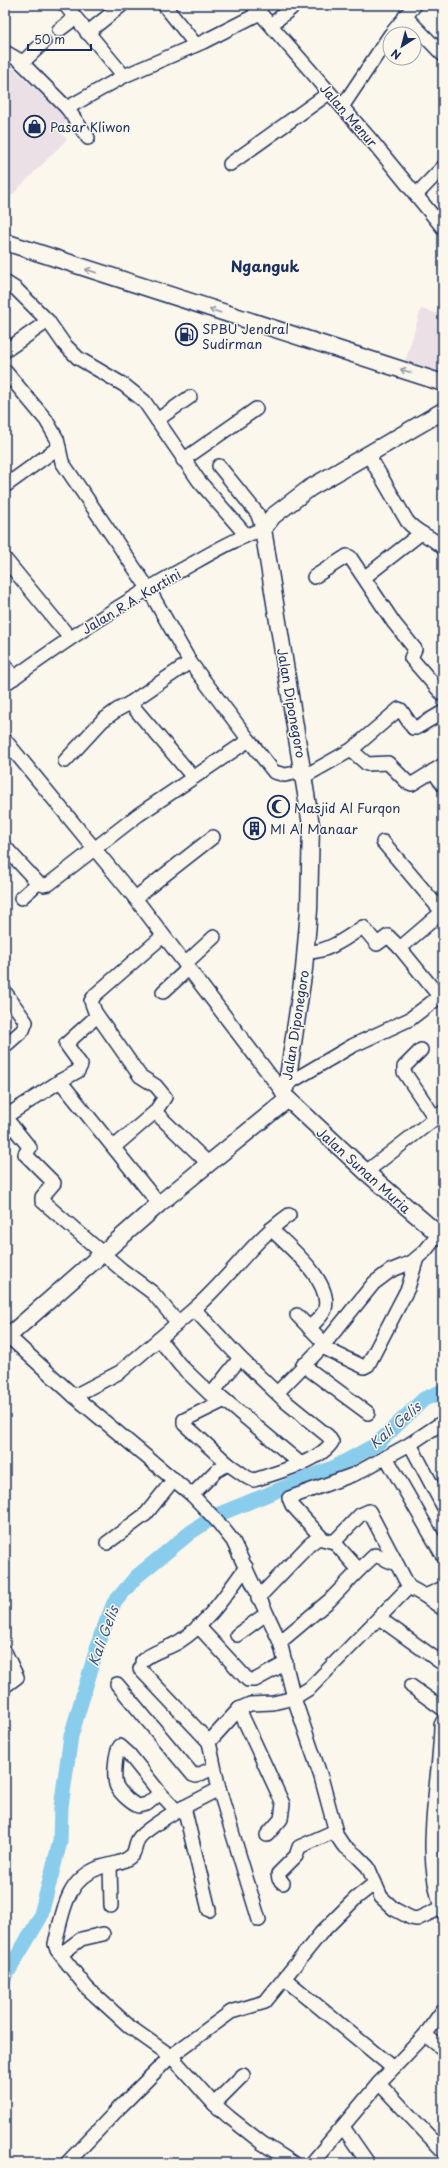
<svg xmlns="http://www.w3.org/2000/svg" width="448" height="2168" font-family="'Playpen Sans',sans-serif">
<rect width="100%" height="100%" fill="#fbf7ec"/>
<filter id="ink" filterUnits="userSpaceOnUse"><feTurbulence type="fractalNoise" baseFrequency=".025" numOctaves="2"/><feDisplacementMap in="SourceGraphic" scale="8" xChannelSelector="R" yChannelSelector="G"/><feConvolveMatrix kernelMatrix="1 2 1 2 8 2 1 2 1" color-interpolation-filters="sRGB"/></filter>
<g filter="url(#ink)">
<g fill="#ebe0e6">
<path d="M5,60L67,119L61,133L67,139L11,196L5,191Z"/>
<path d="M421,309L443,315V377L404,365Z"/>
</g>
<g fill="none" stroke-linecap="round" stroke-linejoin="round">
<path stroke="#8acceb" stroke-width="15" d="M5,1977L40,1918L60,1842L61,1807L71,1736L101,1635L114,1603L136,1577L191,1532L217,1515L335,1467L377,1444L424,1399L443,1391"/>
<defs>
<g id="minor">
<path d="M65,5L124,76"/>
<path d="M164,5L196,45"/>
<path d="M253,5L371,140L443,228"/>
<path d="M405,16L443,55"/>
<path d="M271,25L295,5"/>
<path d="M59,30L75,18"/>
<path d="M87,33L122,5"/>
<path d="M391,34L415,5"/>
<path d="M5,52L19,60L67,108"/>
<path d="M22,63L44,42"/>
<path d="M342,107L390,35"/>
<path d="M88,138L67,108L124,76L203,42L260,13"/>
<path d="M230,164L329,93"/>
<path d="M416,195L443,167"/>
<path d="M5,282L16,289L48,321L64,344L78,358L124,385L144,401L199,481L246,535"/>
<path d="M5,351L48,321"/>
<path d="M5,371L46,420L57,439L62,462L148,588L190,662L249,740L138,815L49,884L44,885L38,883L5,847"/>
<path d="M157,420L190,397"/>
<path d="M368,454L407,521C417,534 432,536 443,548"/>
<path d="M183,460L256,409"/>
<path d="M5,486L59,447"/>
<path d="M5,559L70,638"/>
<path d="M314,577L347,556L350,557L394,623L415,649L411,658L443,695"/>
<path d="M365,577L420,534"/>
<path d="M5,666L14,678"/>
<path d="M5,684C62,643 120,604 181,570C208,555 234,539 263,529L257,513L219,466"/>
<path d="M130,703L193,777"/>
<path d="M5,740L135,898L288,1099"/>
<path d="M249,740L274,772L285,775L304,771"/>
<path d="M351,750L367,764L388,763L407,782L412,784L443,765"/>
<path d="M65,761L102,721L117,710L130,703L190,662"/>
<path d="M433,771L443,785"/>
<path d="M305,776L351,750L399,709L401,710L413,728H416L443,712"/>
<path d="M383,842L443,913"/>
<path d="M21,898L38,883"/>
<path d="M135,898L213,837"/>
<path d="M400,948L439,996"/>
<path d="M306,952C327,953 346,938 363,927L377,944L388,936L400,948L442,912"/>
<path d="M185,964L214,937"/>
<path d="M5,992L26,1022L23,1030L5,1046"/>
<path d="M163,992L188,969"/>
<path d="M97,1016L66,1044L81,1065L78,1071L60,1081L159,1204"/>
<path d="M421,1050L404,1067V1072L435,1118"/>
<path d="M287,1084L352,1046L410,1019L443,994"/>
<path d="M155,1112L209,1164"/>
<path d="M5,1117L30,1148L25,1154L54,1183L42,1197V1201L122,1270L153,1293L177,1322"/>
<path d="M5,1117L60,1081"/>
<path d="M114,1147L155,1112L165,1097L156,1086L140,1076L95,1012L91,1001L95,995L163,936"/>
<path d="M366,1172L443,1112"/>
<path d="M271,1229C289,1247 332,1281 325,1309C323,1316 314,1323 309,1328"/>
<path d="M297,1315L325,1344"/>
<path d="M8,1336L74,1396L192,1495L218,1522L233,1541L280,1642L294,1698L321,1777L337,1836L343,1845L356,1855L368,1867L381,1897L394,1909L411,1918L417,1919L443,1907"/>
<path d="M159,1339L194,1309"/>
<path d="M322,1347L364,1367L368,1365L408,1288L417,1258"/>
<path d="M240,1358L194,1309C228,1280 253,1240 289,1215"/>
<path d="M303,1365L368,1413"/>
<path d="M277,1393L322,1347L374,1283L390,1271L412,1262L425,1251L438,1235"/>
<path d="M74,1396L120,1372L159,1339L180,1365L210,1394L214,1391"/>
<path d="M223,1401L184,1420V1424L228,1464"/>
<path d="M410,1444L443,1422"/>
<path d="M386,1457L443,1556"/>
<path d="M192,1495L216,1471L228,1464L248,1478L254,1480C275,1473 321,1461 332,1442L328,1436L286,1402L240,1358L214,1391L301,1464"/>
<path d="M322,1538L292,1505L289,1498L355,1474L410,1444L443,1506"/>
<path d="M334,1542L360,1515L369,1511L409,1587"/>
<path d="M107,1543L146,1514L174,1479"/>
<path d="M359,1570L375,1555L396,1564"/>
<path d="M425,1596L443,1609"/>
<path d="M258,1598L309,1545L318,1538L334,1542L359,1570L330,1600L280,1642"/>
<path d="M379,1618L443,1664"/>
<path d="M198,1626L248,1680H255L286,1663"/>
<path d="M237,1635L266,1614"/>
<path d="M5,1652L17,1677L5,1686"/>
<path d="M142,1661C153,1651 168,1649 180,1641C207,1624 227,1593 246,1567"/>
<path d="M140,1669L209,1742"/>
<path d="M117,1684L193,1775L196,1776L213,1768"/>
<path d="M411,1686L443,1709"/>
<path d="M239,1709L283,1804L281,1819L267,1835"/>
<path d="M443,1721L441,1725C440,1786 420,1853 443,1912"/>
<path d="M219,1789L209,1742L239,1709L250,1704L273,1703L294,1698L310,1688L409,1587L425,1596L443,1588"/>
<path d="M160,1793L129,1754L120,1746C115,1752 113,1780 117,1787C121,1794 131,1803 138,1806L147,1804L160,1793L176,1810"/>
<path d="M184,1807L219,1789L259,1920"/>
<path d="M110,1865L111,1906"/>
<path d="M283,1883L279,1879L278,1874L296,1856L299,1847L335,1831"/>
<path d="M209,1910L184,1807C175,1811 144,1831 139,1838C135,1843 136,1851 132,1855C125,1863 111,1864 101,1867C66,1879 63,1912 55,1944L57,1950L87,1988L130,2027L171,2056L214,2104L229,2117L262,2143L293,2163"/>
<path d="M61,1954L81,1939L103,1934"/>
<path d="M285,1979L393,2068"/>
<path d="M425,2035L443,2049"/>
<path d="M379,2083L443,2151"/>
<path d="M214,2104L243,2075"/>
<path d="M343,2127L368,2163"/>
<path d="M67,2163L121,2106L171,2056L231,2012L265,2002L321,1933L356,1898L375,1883"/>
<path d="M312,2163L379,2083L425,2035L443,2010"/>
</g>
<g id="major">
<path d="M5,242L443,383"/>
<path d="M283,1092L287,1084L304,969L309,910L311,825L263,529L273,516L310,488L443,411"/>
<path d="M5,1339L159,1204L288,1099L366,1172L443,1238"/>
</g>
</defs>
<use href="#minor" stroke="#1b2f5e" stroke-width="16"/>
<use href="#major" stroke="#1b2f5e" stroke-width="19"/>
<use href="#minor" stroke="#fbf7ec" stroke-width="13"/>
<use href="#major" stroke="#fbf7ec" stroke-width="16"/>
</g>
<defs><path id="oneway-shaft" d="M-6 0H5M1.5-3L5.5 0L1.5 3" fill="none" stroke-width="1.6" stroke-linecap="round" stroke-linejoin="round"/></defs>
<g stroke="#8b93a5">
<use href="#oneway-shaft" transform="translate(91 271) rotate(-162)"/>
<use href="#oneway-shaft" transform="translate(215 311) rotate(-162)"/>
<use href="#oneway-shaft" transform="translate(406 371) rotate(-162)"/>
</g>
</g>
<defs>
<symbol id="shop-ring" viewBox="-11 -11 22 22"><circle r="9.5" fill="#fbf7ec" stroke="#1b2f5e" stroke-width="1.5"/><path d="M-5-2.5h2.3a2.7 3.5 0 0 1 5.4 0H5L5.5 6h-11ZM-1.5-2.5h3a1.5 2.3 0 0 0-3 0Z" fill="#1b2f5e"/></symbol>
<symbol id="fuel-ring" viewBox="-11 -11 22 22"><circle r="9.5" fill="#fbf7ec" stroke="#1b2f5e" stroke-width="1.5"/><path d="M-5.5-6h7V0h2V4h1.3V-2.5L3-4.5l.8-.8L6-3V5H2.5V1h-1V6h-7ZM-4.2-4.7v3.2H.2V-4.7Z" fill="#1b2f5e"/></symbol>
<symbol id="mosque-ring" viewBox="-11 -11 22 22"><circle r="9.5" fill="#fbf7ec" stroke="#1b2f5e" stroke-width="1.5"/><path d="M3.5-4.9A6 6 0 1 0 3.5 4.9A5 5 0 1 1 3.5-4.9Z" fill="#1b2f5e"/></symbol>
<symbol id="building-ring" viewBox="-11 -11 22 22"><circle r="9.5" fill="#fbf7ec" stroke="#1b2f5e" stroke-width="1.5"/><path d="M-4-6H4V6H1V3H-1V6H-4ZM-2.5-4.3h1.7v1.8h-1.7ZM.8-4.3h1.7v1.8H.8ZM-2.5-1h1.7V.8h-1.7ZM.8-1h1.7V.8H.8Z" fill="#1b2f5e"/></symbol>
</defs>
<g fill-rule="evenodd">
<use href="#shop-ring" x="22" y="114" width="25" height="25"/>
<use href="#fuel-ring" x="174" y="322" width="25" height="25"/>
<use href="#mosque-ring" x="266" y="794" width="25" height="25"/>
<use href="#building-ring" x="242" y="816" width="25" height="25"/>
</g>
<g text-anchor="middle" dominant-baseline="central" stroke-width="3" stroke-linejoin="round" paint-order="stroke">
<g font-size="13" fill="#1b2f5e" stroke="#fbf7ec">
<text transform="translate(349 115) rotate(49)">Jalan Menur</text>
<text transform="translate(131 601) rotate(-31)">Jalan R.A. Kartini</text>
<text transform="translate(292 703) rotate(80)">Jalan Diponegoro</text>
<text transform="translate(295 1025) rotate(-81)">Jalan Diponegoro</text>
<text transform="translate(364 1170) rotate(42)">Jalan Sunan Muria</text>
</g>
<g font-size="13" fill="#1b2f5e" stroke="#fbf7ec" text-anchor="start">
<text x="50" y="126">Pasar Kliwon</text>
<text x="202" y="328">SPBU Jendral<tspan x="202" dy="15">Sudirman</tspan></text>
<text x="294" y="807">Masjid Al Furqon</text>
<text x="270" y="828">MI Al Manaar</text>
</g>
<g font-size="14" font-style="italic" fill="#375681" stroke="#fbf7ec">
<text transform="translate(395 1425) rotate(-41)">Kali Gelis</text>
<text transform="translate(103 1636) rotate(-70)">Kali Gelis</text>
</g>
<g font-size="15" font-weight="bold" fill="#1b2f5e" stroke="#fbf7ec">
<text x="265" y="265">Nganguk</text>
</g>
</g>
<rect width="448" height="2168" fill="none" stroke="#fbf7ec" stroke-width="20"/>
<rect x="10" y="10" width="428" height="2148" fill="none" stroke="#1b2f5e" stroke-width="1.5" filter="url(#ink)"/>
<g transform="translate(402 46) rotate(216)"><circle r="19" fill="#fbf7ec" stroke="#a1a7b3"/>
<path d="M0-3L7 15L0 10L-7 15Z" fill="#1b2f5e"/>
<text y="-6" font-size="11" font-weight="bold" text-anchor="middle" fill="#1b2f5e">N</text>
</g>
<path d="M28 44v6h63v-6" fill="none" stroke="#1b2f5e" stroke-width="2"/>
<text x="34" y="44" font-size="12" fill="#1b2f5e" stroke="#fbf7ec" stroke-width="3" paint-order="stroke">50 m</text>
</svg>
